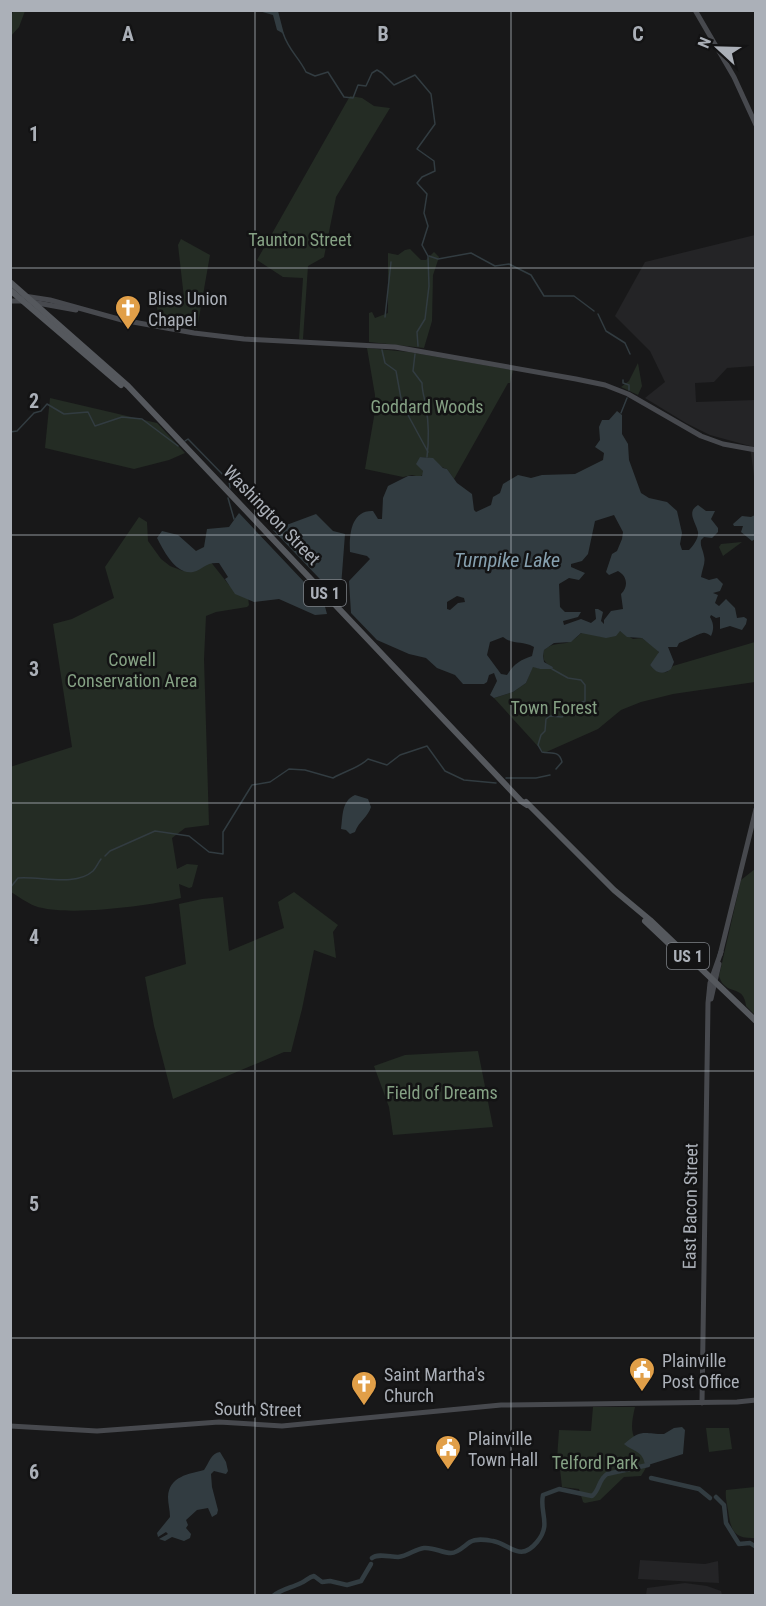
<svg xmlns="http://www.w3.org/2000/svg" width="766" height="1606" font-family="'Roboto Condensed',sans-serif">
<rect width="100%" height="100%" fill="#181819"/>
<g fill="#242426">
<path d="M755,235V366L727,368L714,382L695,383L696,402L755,400V484L750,446L710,435L686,423L645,398L665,382L650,351L615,316L645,262Z"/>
<path d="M640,1560L705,1564L718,1561L719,1583L638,1579Z"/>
<path d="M685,1583L707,1586L721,1591L722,1595H646L647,1588Z"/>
</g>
<g fill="#242c24">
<path d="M13,11H25L19,27L11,36V18Z"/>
<path d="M350,96L362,98L374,106L390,108L336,197L324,257L308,266L303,339H299L303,278L283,277L257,260Z"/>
<path d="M181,239L210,255L197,329L162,323L159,319L156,301L184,298L178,245Z"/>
<path d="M410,249L421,260H426L434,252L439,257L433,275L432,321L424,348L369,342V313L372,312L375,318L388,313V253L398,255L405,250Z"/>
<path d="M367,348L409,352L513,370L510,383H508L454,479L447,469C435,466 439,457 420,457V466L424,473L420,477L412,475L403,477L365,469L375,411V395Z"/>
<path d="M638,363L642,386L638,395L621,387L629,381Z"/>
<path d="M50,398L157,423L185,453L169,460L134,469L45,448Z"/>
<path d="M139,517L147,522L148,541L161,559L170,566L183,571L210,561L229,585L248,597L249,605L247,607L216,612L206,616L204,659L209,825L185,828L172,838L177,869L187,864L198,865L192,887L189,888L179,884L181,898C148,906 65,917 35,906C27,903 18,896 11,892L10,767L72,747L53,624L72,619L114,598L105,567Z"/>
<path d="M742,542L723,556L719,547L721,544Z"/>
<path d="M620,631L633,639L642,638L658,650L659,654L650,665C655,671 658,673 667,672L673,666L755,642V682L673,694L641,702L621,710L598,729L544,753L494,698L513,692L526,683L533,666L540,669L553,667C544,663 542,659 544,650C553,642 560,645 569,642C575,640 578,635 583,632L602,637Z"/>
<path d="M755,869V1015L746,1006C744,983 725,997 719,976L741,880Z"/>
<path d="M294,892L338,925L333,932L336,958L314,950L302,1009L291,1052H284L173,1099L154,1026L145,977L186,964L179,904L202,899L223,897L229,951L284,928L278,902Z"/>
<path d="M478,1051L493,1127L393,1135L389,1107L374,1066L405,1055Z"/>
<path d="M593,1407H635C633,1416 630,1428 634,1437C641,1453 657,1453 641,1476L624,1477L600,1500L585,1503L583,1502L579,1489L562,1487L559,1460L557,1459L559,1430L591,1431Z"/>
<path d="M706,1428H729L732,1449L709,1452Z"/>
<path d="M755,1487V1538C733,1539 731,1530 728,1510C727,1503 725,1497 726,1490Z"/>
</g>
<g fill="#323c41" fill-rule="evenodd">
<path d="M259,11H278L284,34L277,30L273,15Z"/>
<path d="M617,411L622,415V434L628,444L629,460L641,493L649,498L667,502L677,511L682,533L680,544L682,550H689C693,546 699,538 698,532C696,522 686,512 698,505L706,511H715L711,519L718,528V532L712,538L704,537L701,540C700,547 703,549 704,556C706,563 702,569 701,577L709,580L717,578L723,584L720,591L713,593L718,595L715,603L719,606L726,599L735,608L737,618L744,617L747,619L746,624L742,630L730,626L720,629V617L716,618L711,615L710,617C714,624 714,629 711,636C709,635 706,632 703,633C700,633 683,642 679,643L677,647H668L674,662L671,669C662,676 655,672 650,665L659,652L642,638L627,637L620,631L616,636L606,638L581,633L571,642L554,643L544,650L543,656L544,662L553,667L552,669H540L533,667L526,683L513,692L494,698L490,695L497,681L494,673L489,675L487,682L484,684H463L455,675L437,668L426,658L409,654L377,640L351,613L349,581L370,559L367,556L350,552C349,535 351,510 373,511L378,519H382L383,498L388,486L408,476H422L423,471L416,464L420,457L433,458L443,468L447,469L457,483L472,494L474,510L476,512L491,505L493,497L500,493L503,484L518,475L531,478L542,475L575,474L603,460L604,453L595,447L600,440L599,427L602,420H609ZM614,515L623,532L622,539L617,551L612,554L606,572L609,575L618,571C627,576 629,586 621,594L623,609L611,611L604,620V624L601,621L603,612L598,609H595L596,619L591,623L581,619L564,625L563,621L578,617L581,612H565L560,607L559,584L569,578L579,580L585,573L571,567V564L582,561L588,554L595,521ZM457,596L464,598L465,602L458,603L450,610L447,609V602ZM503,637C515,646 521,640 534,647L532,656C520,660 514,664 507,675L501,674L487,655L490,642Z"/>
<path d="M239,513L324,603L327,614L315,615L279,599L254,602L235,594L225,579L228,577L219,563C205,562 204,569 193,572C175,575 163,549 157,538L162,531L178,535L196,551L204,547L207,529L229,527Z"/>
<path d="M316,514L333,531L345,534L340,600L273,530Z"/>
<path d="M755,515V539L752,541L741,532L743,526H734L733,524L742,516L751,517Z"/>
<path d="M355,795L368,799L371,807C368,817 359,821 355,832L350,834L346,830L341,829C343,817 341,801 355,795Z"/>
<path d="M682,1427L685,1430L683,1454L648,1465H645C643,1451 634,1452 624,1444C642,1428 644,1434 664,1434L674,1428Z"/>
<path d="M220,1452L226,1462L228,1471L226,1474L214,1471L211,1474L212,1487L218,1510L217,1514L212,1517L208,1508L197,1510L186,1520L188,1525L186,1528L191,1534L190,1538L184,1541L172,1537L165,1541L159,1539L168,1534L166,1532L158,1537L157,1533L170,1517C170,1510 168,1504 168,1497C169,1476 189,1474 204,1470C209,1463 211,1453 220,1452Z"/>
</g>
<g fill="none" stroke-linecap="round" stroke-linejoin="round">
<g stroke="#323c41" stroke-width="1.5">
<path d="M283,33C289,51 298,56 306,72L315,76L328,72L344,97L353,98L358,85L366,86L372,73L377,70L382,73L394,85L415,75L431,94L435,124L417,149L434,161L435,171L422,177L417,183L427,194L424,213L428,226L422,245L428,256L429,286L425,319L417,332L418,346"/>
<path d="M429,256L438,259L471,253L495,266L509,264L531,275L544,296H574L594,311"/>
<path d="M598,314L606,331L625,343L630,354"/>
<path d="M385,317L391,262"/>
<path d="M382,350L385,363L396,371L402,404L428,452"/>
<path d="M415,354L413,371L422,383C422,392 425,399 426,407C429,424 429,440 427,457"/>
<path d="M623,380V383L629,385V390"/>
<path d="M621,413L627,398"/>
<path d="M10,432L17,431L34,413L41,411L47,404L64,414L88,412L95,426L122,417L142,419L178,446"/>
<path d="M185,441L188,439L229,481L230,488"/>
<path d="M228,498L234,519"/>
<path d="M552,669L568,678L581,680L585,685V701L567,709L562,717L550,716L546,719L545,731L541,735L538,745L542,752C551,754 559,750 562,762L556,769"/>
<path d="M506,778H536L550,775"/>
<path d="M105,856L110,851L155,831L189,836L209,852L223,854V832L252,785L270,782L289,769L305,770L333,778C345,771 359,768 368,759L387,765L400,755L427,746L445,771L464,780L496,783"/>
<path d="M10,888L18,878C41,876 75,887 93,871C96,868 98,863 101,859"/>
</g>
<g stroke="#323c41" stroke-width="4.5">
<path d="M651,1478L699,1489L710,1498"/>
<path d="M716,1497L724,1505L726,1523L739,1544L750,1543L756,1547"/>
<path d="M372,1558C378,1553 390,1557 398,1557C408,1556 415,1549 424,1548C434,1547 442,1553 451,1553C458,1553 465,1545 470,1542C477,1538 486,1540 493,1541C510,1544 520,1563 537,1542C552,1524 539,1513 543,1495L559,1489L592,1496C600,1490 598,1480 607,1474L648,1465"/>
<path d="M273,1596C282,1589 291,1588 301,1583C306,1581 309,1577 314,1576L322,1582L330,1581L347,1585L361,1581L371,1564"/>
</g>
<g stroke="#47494e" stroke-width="5">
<path d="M695,10L734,77L756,125"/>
<path d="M24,296L50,300L122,320L194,333L244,339L395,347L576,379L605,385L628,394L701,436L723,444L756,450"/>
<path d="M10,301H23"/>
<path d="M32,302L76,310"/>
<path d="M720,955L756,809"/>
<path d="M711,999L719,964"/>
<path d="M702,1403L708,1003L710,983L721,952"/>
<path d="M10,1426L97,1431L219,1422L282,1426L501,1405L737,1402L756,1400"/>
</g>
<g stroke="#55585d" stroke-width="6">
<path d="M10,282L128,386L521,801L527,805"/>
<path d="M10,290L121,385"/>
<path d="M526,802L614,890L650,920L756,1021"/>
<path d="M645,921L681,955"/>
</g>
</g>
<path fill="none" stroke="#abb0b8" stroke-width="1.5" stroke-opacity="0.55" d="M255,10V1596M511,10V1596M10,268H756M10,535H756M10,803H756M10,1071H756M10,1338H756"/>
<defs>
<symbol id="church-pin" viewBox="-11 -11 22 30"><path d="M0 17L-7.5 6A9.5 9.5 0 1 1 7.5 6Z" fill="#e19f48" stroke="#131314"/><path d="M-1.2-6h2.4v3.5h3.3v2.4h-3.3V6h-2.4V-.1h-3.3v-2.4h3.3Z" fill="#fff"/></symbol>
<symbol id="civic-pin" viewBox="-11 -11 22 30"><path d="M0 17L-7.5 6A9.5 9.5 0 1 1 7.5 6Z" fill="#e19f48" stroke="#131314"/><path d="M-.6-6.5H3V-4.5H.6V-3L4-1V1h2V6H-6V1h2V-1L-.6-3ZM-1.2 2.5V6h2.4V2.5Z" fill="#fff"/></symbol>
</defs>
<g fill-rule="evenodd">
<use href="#church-pin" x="113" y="293" width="30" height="40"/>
<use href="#civic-pin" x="627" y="1355" width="30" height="40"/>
<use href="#church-pin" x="349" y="1369" width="30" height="40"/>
<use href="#civic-pin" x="433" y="1433" width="30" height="40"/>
</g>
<g text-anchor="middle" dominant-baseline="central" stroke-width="5" stroke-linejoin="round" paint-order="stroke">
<g fill="#131314" stroke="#7d8187" stroke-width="1.5">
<rect x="304" y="580" width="42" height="26" rx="4.5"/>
<rect x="667" y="943" width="42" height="26" rx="4.5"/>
</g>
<g font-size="16" font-weight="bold" fill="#abb0b8">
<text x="325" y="593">US 1</text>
<text x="688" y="956">US 1</text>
</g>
<g font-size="18" fill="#85a184" stroke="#131314">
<text x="300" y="239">Taunton Street</text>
<text x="427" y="406">Goddard Woods</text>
<text x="132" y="659">Cowell<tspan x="132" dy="21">Conservation Area</tspan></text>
<text x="554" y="707">Town Forest</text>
<text x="442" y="1092">Field of Dreams</text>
<text x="595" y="1462">Telford Park</text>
</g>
<g font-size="18" fill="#abb0b8" stroke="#131314" text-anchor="start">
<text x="148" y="298">Bliss Union<tspan x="148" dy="21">Chapel</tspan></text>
<text x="662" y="1360">Plainville<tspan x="662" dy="21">Post Office</tspan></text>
<text x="384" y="1374">Saint Martha's<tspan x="384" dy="21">Church</tspan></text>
<text x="468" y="1438">Plainville<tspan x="468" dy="21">Town Hall</tspan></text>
</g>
<g font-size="18" fill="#abb0b8" stroke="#131314">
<text transform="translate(272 515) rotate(46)">Washington Street</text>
<text transform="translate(690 1206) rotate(-89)">East Bacon Street</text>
<text transform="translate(258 1409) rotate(1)">South Street</text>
</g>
<g font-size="20" font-style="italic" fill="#86a0af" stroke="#131314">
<text x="507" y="560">Turnpike Lake</text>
</g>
</g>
<g font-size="20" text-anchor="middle" font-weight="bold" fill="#abb0b8" stroke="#131314" stroke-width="5" stroke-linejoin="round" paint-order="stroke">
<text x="128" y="41">A</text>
<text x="383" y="41">B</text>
<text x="638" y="41">C</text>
<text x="34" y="141">1</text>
<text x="34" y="408">2</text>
<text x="34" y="676">3</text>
<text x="34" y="944">4</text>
<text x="34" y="1211">5</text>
<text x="34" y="1479">6</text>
</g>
<rect width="766" height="1606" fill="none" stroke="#abb0b8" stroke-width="24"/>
<g transform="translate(718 48) rotate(292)" stroke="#131314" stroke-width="4.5" paint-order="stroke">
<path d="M0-4.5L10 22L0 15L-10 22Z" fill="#abb0b8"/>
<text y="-9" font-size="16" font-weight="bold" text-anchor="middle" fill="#abb0b8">N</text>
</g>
</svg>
